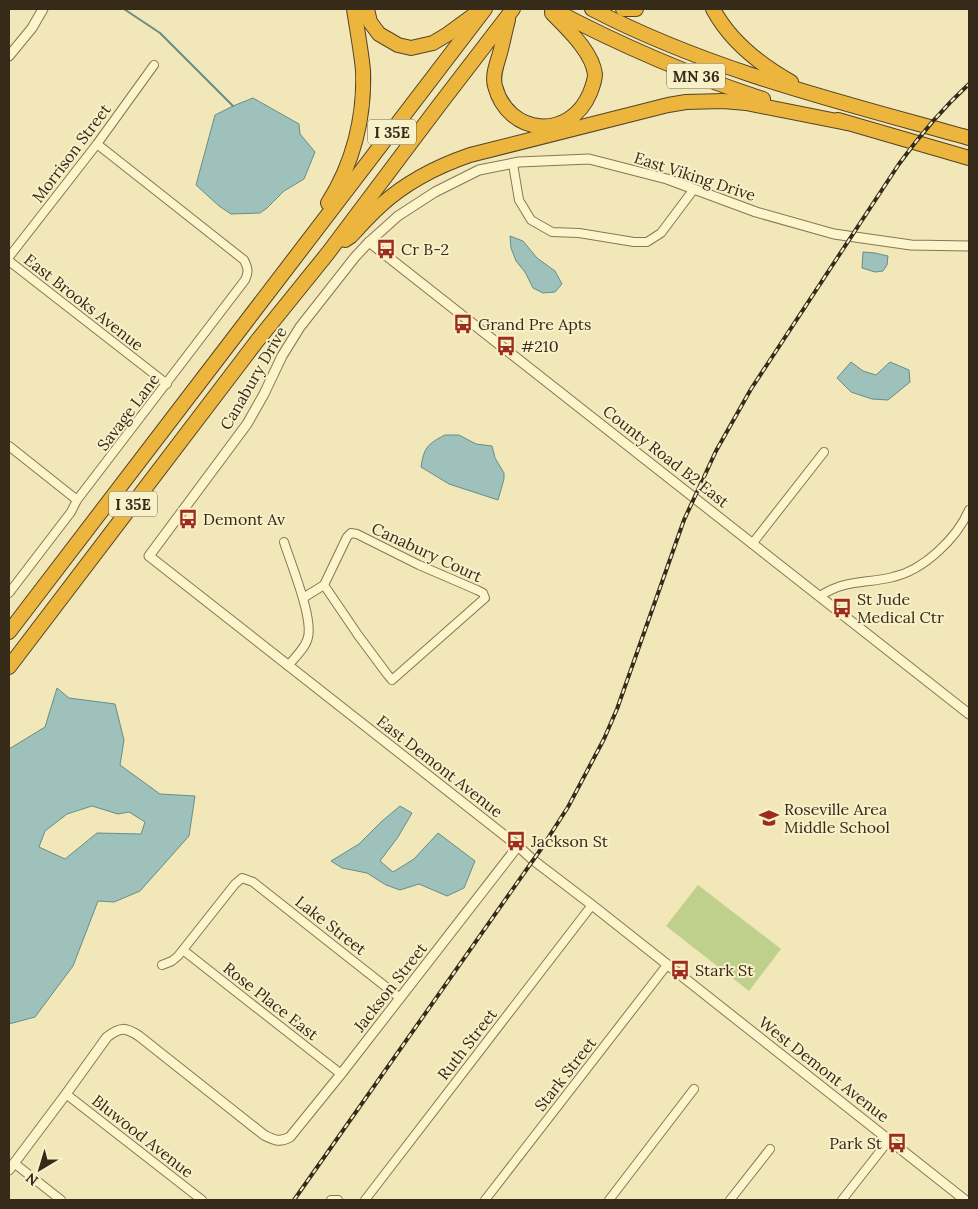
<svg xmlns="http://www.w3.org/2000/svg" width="978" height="1209" font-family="Lora,serif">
<rect width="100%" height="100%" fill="#f1e7b8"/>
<path fill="#bfcf8c" d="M698,885L781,949L749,991L666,926Z"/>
<g fill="#9ec1bb" stroke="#658e89" fill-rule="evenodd">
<path d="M253,98L299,124L300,134L315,152L304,179L284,191L267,208L260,213L231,214L219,206L196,185L215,115L233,106Z"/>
<path d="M510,236L523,241L537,258L555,271L562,284L555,292L543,293L533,288L525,272L516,261L511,248Z"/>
<path d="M863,252L875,253L888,256L887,265L883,271L875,272L862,268Z"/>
<path d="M851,362L863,371L876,375L890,362L909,370L910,382L888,400L872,399L851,392L837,378Z"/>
<path d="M445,435H459L476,444L492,446L495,458L504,473V479L498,500L449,484L421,467C424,448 427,444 445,435Z"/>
<path d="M57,688L69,698L115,704L124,740L120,765L160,794L195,796L189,836L140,891L114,902L98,901L73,966L35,1017L9,1024V749L45,727ZM92,806L118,814L129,812L145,822L141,834L97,833L65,859L39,847L45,831L67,814Z"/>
<path d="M400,806L412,813L398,837L380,861L393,872L414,859L438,833L475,861L464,888L447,896L419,884L400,890L386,885L367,873L342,868L331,861L359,844L381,822Z"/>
</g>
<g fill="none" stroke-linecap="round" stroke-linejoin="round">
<path stroke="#658e89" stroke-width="2" d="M124,9L160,33L233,106"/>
<defs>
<g id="minor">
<path d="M513,164L519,200L531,220L552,232L579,233L634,242H647L661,233L694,189"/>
<path d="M9,257L97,144L154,65"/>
<path d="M9,261L167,384"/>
<path d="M9,446L77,500"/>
<path d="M351,533L357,534L419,565L477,590L483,593L485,598L392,680L387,674L358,635L324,585L347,537Z"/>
<path d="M284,542C291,564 313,617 308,637C306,648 294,658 288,666"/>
<path d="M752,544L824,452"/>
<path d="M9,593L71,512L77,500L245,280C249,272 248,268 244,260L97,144"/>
<path d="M820,596C846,579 865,584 893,577C924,570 957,538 969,510"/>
<path d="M303,598L324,585"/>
<path d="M183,950L341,1074"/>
<path d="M162,965L172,961L178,956L235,884L242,878L253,882L400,998"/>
<path d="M66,1094L202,1200"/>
<path d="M14,1163L61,1200"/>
<path d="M331,1200H338"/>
<path d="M365,1200L592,905"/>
<path d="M485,1200L667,965"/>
<path d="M609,1200L694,1089"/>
<path d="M730,1200L770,1149"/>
<path d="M842,1200L889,1140"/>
</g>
<g id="tertiary">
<path d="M9,56L32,28L43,9"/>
<path d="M369,242L969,714"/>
<path d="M9,1170L66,1094L107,1037C120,1027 125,1027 139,1036L264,1135C274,1140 279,1143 290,1137L341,1074L518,846"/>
<path d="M965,1200L592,905L533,860L518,846L149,556L247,424L264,394L282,356L300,327L355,257L369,242L398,216L435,192L479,170L519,162L589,159L667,179L756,212L834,234L911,245L969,246"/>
</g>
<g id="motorway">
<path d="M367,9L370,22L379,34L398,45L411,48L433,43L448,34L474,15"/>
<path d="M552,9C620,45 689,75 763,99"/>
<path d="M592,9C711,71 841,102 969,138"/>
<path d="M623,9H636"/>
<path d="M713,9C730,41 759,64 791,82"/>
<path d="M508,20C505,31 503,42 500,53C497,64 492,75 495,86C508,136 570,141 590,93C592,88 595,80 595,74C592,51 567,29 552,13"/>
<path d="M838,120L969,158"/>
<path d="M328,203C353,164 365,117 363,70C361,50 357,29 354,9"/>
<path d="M345,240L351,236C360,226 370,215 380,206C405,183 438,166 470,155L668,105L686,102L723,101L746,103L847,123"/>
<path d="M9,632L485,9"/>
<path d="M9,667L257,341L328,253L437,108L513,9"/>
</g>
</defs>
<use href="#minor" stroke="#887652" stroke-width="10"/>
<use href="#tertiary" stroke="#887652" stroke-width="11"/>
<use href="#motorway" stroke="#554227" stroke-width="16"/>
<use href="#minor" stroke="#fcf4cb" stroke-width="8"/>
<use href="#tertiary" stroke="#fcf4cb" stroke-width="9"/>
<use href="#motorway" stroke="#ebb53e" stroke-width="14"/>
<defs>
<path id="rail" d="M294,1200L541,849L568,807L604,739L617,709L684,520L716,451L751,389L899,164C920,135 943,108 969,84"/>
</defs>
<use href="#rail" stroke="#362a19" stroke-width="4"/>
<use href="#rail" stroke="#f8f0c8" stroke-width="2" stroke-dasharray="5.5" stroke-linecap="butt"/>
</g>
<defs>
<symbol id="bus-bare" viewBox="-9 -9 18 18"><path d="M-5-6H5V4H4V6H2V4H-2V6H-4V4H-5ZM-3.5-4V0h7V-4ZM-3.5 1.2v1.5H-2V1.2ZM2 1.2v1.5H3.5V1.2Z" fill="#9c2c1d" stroke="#f8f0c8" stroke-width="2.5" paint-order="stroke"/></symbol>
<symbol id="school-bare" viewBox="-9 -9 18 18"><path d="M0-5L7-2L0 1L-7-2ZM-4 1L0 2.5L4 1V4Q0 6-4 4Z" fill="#9c2c1d" stroke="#f8f0c8" stroke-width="2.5" paint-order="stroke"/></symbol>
</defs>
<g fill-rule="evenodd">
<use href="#bus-bare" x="372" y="235" width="28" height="28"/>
<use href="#bus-bare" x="449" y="310" width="28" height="28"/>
<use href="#bus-bare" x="492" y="332" width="28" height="28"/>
<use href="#bus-bare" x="174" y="505" width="28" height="28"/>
<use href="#bus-bare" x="828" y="594" width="28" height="28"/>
<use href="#school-bare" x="755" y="804" width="28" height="28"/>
<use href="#bus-bare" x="502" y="827" width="28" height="28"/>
<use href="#bus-bare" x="666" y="956" width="28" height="28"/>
<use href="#bus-bare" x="883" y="1129" width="28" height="28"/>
</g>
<g text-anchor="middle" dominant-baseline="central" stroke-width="4" stroke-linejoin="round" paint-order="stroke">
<g fill="#f8f0c8" stroke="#70654e" stroke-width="1">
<rect x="667" y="63.5" width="58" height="25" rx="4"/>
<rect x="368" y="119.5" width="48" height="25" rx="4"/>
<rect x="109" y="491.5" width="48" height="25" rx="4"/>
</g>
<g font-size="15" font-weight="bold" fill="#362a19">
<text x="696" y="76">MN 36</text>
<text x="392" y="132">I 35E</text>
<text x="133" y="504">I 35E</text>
</g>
<g font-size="16" fill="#362a19" stroke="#f8f0c8">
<text transform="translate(71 153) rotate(-53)">Morrison Street</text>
<text transform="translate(695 176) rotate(18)">East Viking Drive</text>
<text transform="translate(84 302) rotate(38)">East Brooks Avenue</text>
<text transform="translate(253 378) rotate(-60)">Canabury Drive</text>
<text transform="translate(128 412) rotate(-53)">Savage Lane</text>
<text transform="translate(666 456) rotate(38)">County Road B2 East</text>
<text transform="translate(427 552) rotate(25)">Canabury Court</text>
<text transform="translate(440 766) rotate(38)">East Demont Avenue</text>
<text transform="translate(331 925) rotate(38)">Lake Street</text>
<text transform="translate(390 987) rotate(-52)">Jackson Street</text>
<text transform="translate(271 1001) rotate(38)">Rose Place East</text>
<text transform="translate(467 1044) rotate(-52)">Ruth Street</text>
<text transform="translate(824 1069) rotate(38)">West Demont Avenue</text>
<text transform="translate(565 1074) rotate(-52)">Stark Street</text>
<text transform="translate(143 1136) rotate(38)">Bluwood Avenue</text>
</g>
<g font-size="16" fill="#362a19" stroke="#f8f0c8" text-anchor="start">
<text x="401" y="249">Cr B-2</text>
<text x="478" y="324">Grand Pre Apts</text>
<text x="521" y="346">#210</text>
<text x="203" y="519">Demont Av</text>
<text x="857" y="599">St Jude<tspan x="857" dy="18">Medical Ctr</tspan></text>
<text x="784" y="809">Roseville Area<tspan x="784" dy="18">Middle School</tspan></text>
<text x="531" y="841">Jackson St</text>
<text x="695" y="970">Stark St</text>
<text x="882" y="1143" text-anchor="end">Park St</text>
</g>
</g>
<rect width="978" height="1209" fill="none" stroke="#362a19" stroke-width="20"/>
<g transform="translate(40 1169) rotate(218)" stroke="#f8f0c8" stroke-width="4" paint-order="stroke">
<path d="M0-4L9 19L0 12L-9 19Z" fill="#362a19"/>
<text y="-8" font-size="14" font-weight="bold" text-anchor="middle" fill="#362a19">N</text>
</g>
</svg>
